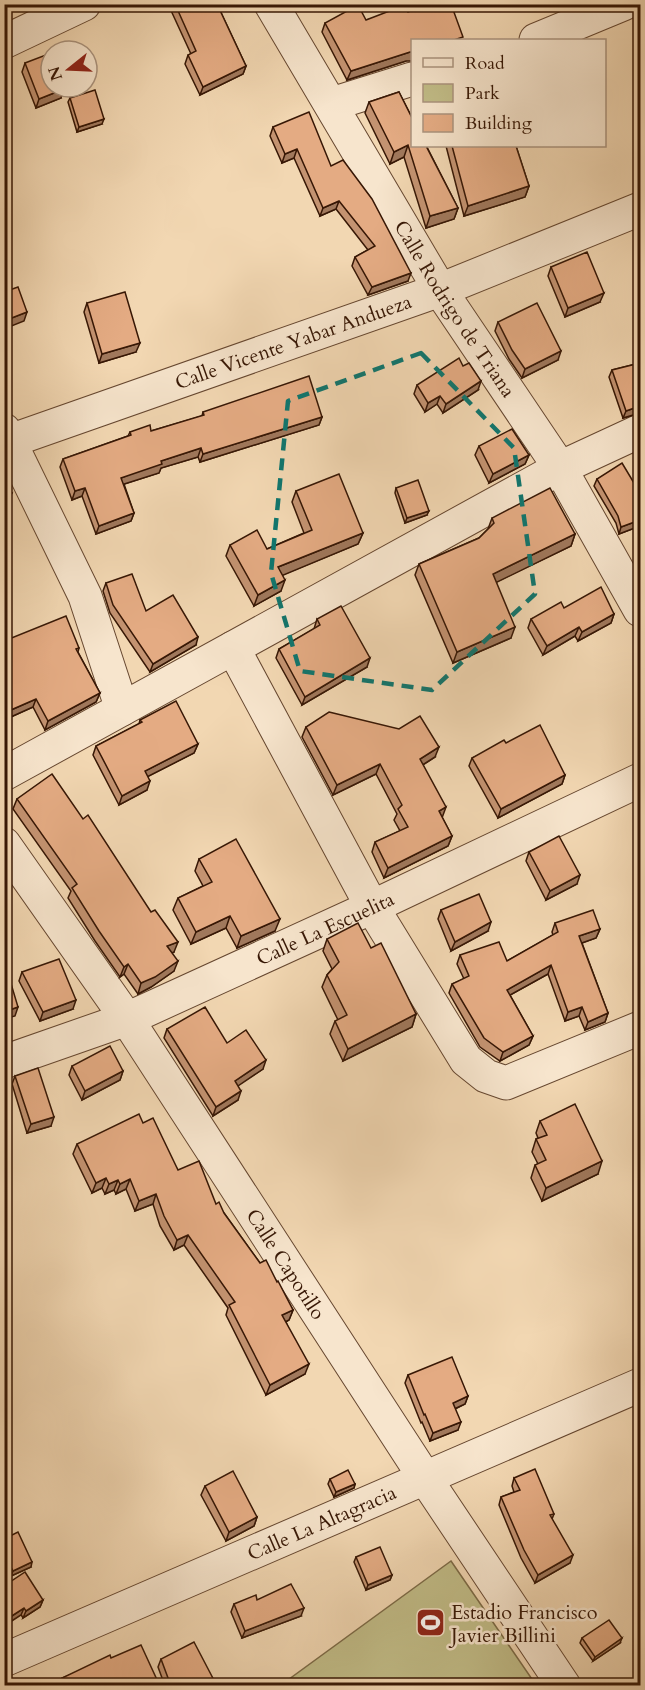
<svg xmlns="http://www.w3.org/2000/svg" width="645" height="1690" font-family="Cardo,serif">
<rect width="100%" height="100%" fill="#f2d7b2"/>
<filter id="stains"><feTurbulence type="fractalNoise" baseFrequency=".00333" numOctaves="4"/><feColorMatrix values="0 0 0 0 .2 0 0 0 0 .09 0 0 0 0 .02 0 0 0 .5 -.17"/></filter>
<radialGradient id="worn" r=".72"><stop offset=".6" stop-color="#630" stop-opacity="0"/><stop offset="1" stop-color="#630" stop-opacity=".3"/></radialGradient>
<path fill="#c1bc87" stroke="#7c6a46" stroke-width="1.5" d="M451,1561L536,1685H281Z"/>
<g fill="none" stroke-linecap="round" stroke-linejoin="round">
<defs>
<g id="minor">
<path id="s1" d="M271,4L440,290L560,468L640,610"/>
<path d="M536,40L623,4"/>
<path d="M4,42L84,4"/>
<path d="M332,104L412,79"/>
<path d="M4,430L85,596L122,709"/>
<path id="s2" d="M10,441L440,290L640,209"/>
<path d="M233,648L372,907L466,1060L486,1076L506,1083L640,1028"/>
<path d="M4,774L560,468L640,431"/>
<path id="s3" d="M4,844L127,1019L425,1478L564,1686"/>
<path id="s4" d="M4,1062L127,1019L372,907L640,780"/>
<path id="s5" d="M4,1660L640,1385"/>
</g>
</defs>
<use href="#minor" stroke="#664730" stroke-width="35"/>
<use href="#minor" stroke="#f7e5cd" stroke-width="33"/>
</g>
<g fill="#c49371" stroke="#371705" stroke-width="1.5">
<path d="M168,4H217L246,66L243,74L200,95L185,64L188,55L191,54Z"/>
<path d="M408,12L406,61L347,80L322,32L325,23L366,20Z"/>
<path d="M25,63L61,98L36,108L22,72Z"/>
<path d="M399,92L458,208L454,219L426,228L404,157L390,164L365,113L369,102Z"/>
<path d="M70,98L102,124L77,132L68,102Z"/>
<path d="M273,127L331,166L408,281L368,295L352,266L355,257L368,250L336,209L320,216L294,158L282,163L270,136Z"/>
<path d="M446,146H516L529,186L525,197L464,216Z"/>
<path d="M551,267L600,302L565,317L548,276Z"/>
<path d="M87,303L136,352L99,363L84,312Z"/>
<path d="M498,322L558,360L522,378L509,359L495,331Z"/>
<path d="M640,363V413L623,418L609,377L612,370Z"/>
<path d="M417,385L478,390L443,413L437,404L425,412L414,394Z"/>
<path d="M203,412L322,417L319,425L200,462L198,457L161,468L159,473L124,484L134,513L131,521L96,534L82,496L72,500L60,467L63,459L128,436L130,432L151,431L202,416Z"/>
<path d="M479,446L529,455L525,464L489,483L475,455Z"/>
<path d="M597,479L640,493V526L619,534L616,523L594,486Z"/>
<path d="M396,488L427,515L405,523L395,493Z"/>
<path d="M296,491L363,533L358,544L282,575L281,591L254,606L226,556L230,545L267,549L304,533L292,502Z"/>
<path d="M492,518L575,534L571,546L496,582L511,638L453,663L415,575L419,564L479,538L488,529Z"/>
<path d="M106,583L146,611L196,645L150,672L110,613L103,591Z"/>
<path d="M564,608L614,614L611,623L578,641L575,636L543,655L528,628L531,619Z"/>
<path d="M317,619L367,667L302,705L276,658L279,649L314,629Z"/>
<path d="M4,641L79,648L78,652L100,693L96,702L45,730L33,707L4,720Z"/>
<path d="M140,720L198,744L194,753L148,776L147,790L119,805L93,755L96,746L139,724Z"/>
<path d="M306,727L435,757L423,765L442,817L452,836L448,846L384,878L372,852L375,842L400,831L394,820L397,814L376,774L333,795L302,737Z"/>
<path d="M506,743L565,775L562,784L498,818L469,766L472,758Z"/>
<path d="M17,799L83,819L174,952L172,953L174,971L151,987L138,994L124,974L120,977L95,941L68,898L71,891L13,809Z"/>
<path d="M529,852L577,884L546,900L526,861Z"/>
<path d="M199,859L275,931L237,948L226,928L191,944L173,910L178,898L203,886L195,871Z"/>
<path d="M441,910L488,931L451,951L438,919Z"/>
<path d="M555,923L600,929L596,938L582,943L608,1013L605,1022L585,1030L579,1016L565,1021L548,974L510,995L533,1036L529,1045L500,1061L480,1047L449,993L452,984L464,979L457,964L460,955L507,961L553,935L552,932Z"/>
<path d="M327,939L371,948L416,1014L412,1027L343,1061L330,1034L335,1021L338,1020L322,987L327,975L332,969L323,951Z"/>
<path d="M22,972L73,1009L40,1021L19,981Z"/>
<path d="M167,1029L227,1043L263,1069L238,1085V1100L213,1116L164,1038Z"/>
<path d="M72,1066L123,1071L120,1080L82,1100L69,1075Z"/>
<path d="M15,1076L51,1126L27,1133L12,1084Z"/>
<path d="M540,1121L598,1174L542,1201L531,1178L535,1165L538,1164L532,1152L536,1139L538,1138L536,1133Z"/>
<path d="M143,1123L178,1170L224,1213L260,1263L277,1282L293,1310L289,1320L286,1322L305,1374L266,1395L226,1315L228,1308L184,1245L174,1250L160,1226L153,1204L135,1211L126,1189L116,1194L114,1190L105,1194L102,1188L92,1193L73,1154L77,1144Z"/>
<path d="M408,1375L468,1396L465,1404L455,1409L458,1430L430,1441L422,1422L421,1423L405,1383Z"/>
<path d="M514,1478L554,1514L552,1519L570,1563L535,1583L521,1558L499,1505L501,1497L514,1492L512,1486Z"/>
<path d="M330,1479L355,1484L354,1488L334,1497L328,1484Z"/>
<path d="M205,1486L257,1517L254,1526L226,1541L201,1495Z"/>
<path d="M4,1539L31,1567L11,1576L4,1561Z"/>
<path d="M356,1557L392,1575L390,1580L366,1590L354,1562Z"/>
<path d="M4,1586L43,1600L40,1607L23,1618Z"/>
<path d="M257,1600L301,1616L242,1638L231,1612L234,1604Z"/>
<path d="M582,1638L620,1643L593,1661L580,1643Z"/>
<path d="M111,1658L158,1682L157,1686H59L62,1678Z"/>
<path d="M161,1659L217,1686H165L158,1667Z"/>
</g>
<g fill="#a0785c" stroke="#371705" stroke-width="1.5">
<path d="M410,52H412V61H406L347,80L351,71Z"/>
<path d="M246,66L243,74L200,95L203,87Z"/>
<path d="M64,89L61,98L36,108L39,99Z"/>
<path d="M104,119L102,124L77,132L79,127Z"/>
<path d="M408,145L404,157L390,164L394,152Z"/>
<path d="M297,149L294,158L282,163L285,154Z"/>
<path d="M529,186L525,197L464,216L468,206Z"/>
<path d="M339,201L336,209L320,216L323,208Z"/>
<path d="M458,208L454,219L426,228L430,216Z"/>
<path d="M411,273L408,281L368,295L372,287Z"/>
<path d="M604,293L600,302L565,317L568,308Z"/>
<path d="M27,312L24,321L4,329V321Z"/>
<path d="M140,343L136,352L99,363L102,354Z"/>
<path d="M561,351L558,360L522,378L525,369Z"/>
<path d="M481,381L478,390L443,413L446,404Z"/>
<path d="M440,396L437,404L425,412L428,403Z"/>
<path d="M640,406V413L623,418L626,411Z"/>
<path d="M322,417L319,425L200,462L203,454Z"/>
<path d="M201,448L198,457L161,468L159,473L118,486L121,478L161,461Z"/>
<path d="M529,455L525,464L489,483L493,474Z"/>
<path d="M85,488L82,496L72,500L75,491Z"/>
<path d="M12,493L8,502L4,504V496Z"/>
<path d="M429,511L427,515L405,523L407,518Z"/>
<path d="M134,513L131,521L96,534L99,526Z"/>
<path d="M640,520V526L619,534L621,527Z"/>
<path d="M363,533L358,544L274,579L278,567Z"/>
<path d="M575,534L571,546L489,586L493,574Z"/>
<path d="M285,580L281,591L254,606L258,595Z"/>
<path d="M614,614L611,623L578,641L582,632Z"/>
<path d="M515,627L511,638L453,663L457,652Z"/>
<path d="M579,627L575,636L543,655L547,646Z"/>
<path d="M198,637L196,645L150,672L153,664Z"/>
<path d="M370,658L367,667L302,705L305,697Z"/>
<path d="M100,693L96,702L45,730L48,721Z"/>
<path d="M36,699L33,707L4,720V713Z"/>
<path d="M198,744L194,753L141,780L145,771Z"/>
<path d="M439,747L435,757L416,769L420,759Z"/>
<path d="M380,764L376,774L333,795L337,785Z"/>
<path d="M565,775L562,784L498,818L501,809Z"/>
<path d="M150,781L147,790L119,805L122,796Z"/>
<path d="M446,807L442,818L439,811Z"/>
<path d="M452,836L448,846L384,878L388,868Z"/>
<path d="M580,875L577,884L546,900L550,891Z"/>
<path d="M230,916L226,928L191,944L196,932Z"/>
<path d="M280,919L275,931L237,948L241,936Z"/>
<path d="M491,922L488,931L451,951L455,942Z"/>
<path d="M600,929L596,938L576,945L579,936Z"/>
<path d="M178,942L174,952L164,957L167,946Z"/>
<path d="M178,961L174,971L151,987L138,994L141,983Z"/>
<path d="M128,964L124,974L120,977L124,967Z"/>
<path d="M551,965L548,974L503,999L507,990Z"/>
<path d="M76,1000L73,1009L40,1021L43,1012Z"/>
<path d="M18,1007L15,1016L4,1019V1012Z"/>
<path d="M582,1007L579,1016L565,1021L568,1012Z"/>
<path d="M608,1013L605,1022L585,1030L588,1022Z"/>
<path d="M416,1014L412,1027L343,1061L348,1049Z"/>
<path d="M533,1036L529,1045L500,1061L503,1052Z"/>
<path d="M266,1060L263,1069L232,1090L235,1081Z"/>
<path d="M123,1071L120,1080L82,1100L85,1091Z"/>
<path d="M241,1091L238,1100L213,1116L216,1107Z"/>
<path d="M54,1117L51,1126L27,1133L31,1124Z"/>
<path d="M602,1161L598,1174L542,1201L546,1188Z"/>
<path d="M106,1178L102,1188L92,1193L96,1183Z"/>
<path d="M130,1179L126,1189L116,1194L120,1184Z"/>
<path d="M118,1180L114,1190L105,1194L109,1184Z"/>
<path d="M156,1194L153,1204L135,1211L139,1201Z"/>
<path d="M188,1235L184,1245L174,1250L177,1240Z"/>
<path d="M293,1310L289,1320L279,1325L282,1315Z"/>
<path d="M309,1364L305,1374L266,1395L270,1385Z"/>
<path d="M468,1396L465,1404L450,1411L453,1403Z"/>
<path d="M461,1422L458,1430L430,1441L433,1433Z"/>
<path d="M355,1484L354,1488L334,1497L336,1492Z"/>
<path d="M257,1517L254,1526L226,1541L229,1532Z"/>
<path d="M573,1555L570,1563L535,1583L538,1575Z"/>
<path d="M32,1562L31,1567L11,1576L13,1571Z"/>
<path d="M392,1575L390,1580L366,1590L368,1585Z"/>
<path d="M43,1600L40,1607L23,1618L26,1611Z"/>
<path d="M24,1608L21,1615L4,1626V1621Z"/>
<path d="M304,1608L301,1616L242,1638L245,1631Z"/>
<path d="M622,1638L620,1643L593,1661L595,1657Z"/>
</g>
<g fill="#e4ab83" stroke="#371705" stroke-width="1.5">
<path d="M175,4H217L246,66L203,87L188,55L196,51Z"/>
<path d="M428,4H451L463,37L454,40H412V52H410L351,71L325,23L358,5L366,20L405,5L408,12Z"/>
<path d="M51,53V87H64V89L39,99L25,63Z"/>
<path d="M95,90L104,119L79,127L70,98Z"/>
<path d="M399,92L412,118V146H426L458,208L430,216L408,145L394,152L369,102Z"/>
<path d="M309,112L331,166L343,160L372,199L411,273L372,287L355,257L375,246L339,201L323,208L297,149L285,154L273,127Z"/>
<path d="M452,146H516L529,186L468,206Z"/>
<path d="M587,252L604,293L568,308L551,267Z"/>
<path d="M18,287L27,312L4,321V292Z"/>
<path d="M125,292L140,343L102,354L87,303Z"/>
<path d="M537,303L561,351L525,369L512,350L498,322Z"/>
<path d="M459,358L463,366L469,363L481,381L446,404L440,396L428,403L417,385Z"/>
<path d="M640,363V406L626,411L612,370Z"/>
<path d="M309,376L322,417L203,454L201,448L161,461L162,464L121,478L134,513L99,526L85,488L75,491L63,459L131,435L130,432L150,425L151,431L204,415L203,412Z"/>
<path d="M512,429L529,455L493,474L479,446Z"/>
<path d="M622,463L640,493V520L621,527L618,516L597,479Z"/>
<path d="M339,474L363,533L278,567L285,580L258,595L230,545L257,530L267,549L312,530L296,491Z"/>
<path d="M4,479L12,493L4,496Z"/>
<path d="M418,480L429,511L407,518L396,488Z"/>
<path d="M550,488L575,534L493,574L515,627L457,652L419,564L479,538L494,523L492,518Z"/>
<path d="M132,574L146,611L173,595L198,637L153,664L113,605L106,583Z"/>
<path d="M601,587L614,614L582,632L579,627L547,646L531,619L561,602L564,608Z"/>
<path d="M341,606L370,658L305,697L279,649L320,625L317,619Z"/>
<path d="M66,616L79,648L76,649L100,693L48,721L36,699L4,713V641Z"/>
<path d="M176,701L198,744L145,771L150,781L122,796L96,746L142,722L140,720Z"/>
<path d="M329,712L399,729L420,716L439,747L420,759L446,807L439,811L452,836L388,868L375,842L408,827L398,809L402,805L380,764L337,785L306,727Z"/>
<path d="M540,725L565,775L501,809L472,758L504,740L506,743Z"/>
<path d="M52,774L83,819L88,815L151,912L155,910L178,942L167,946L178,961L155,977L141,983L128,964L124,967L99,931L72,888L77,884L17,799Z"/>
<path d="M559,836L580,875L550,891L529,852Z"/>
<path d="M236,839L280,919L241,936L230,916L196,932L178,898L212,882L199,859Z"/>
<path d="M479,894L491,922L455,942L441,910Z"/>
<path d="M593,910L600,929L579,936L608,1013L588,1022L582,1007L568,1012L551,965L507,990L533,1036L503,1052L484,1038L452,984L469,976L460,955L499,942L507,961L558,932L555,923Z"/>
<path d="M358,923L371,948L381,943L416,1014L348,1049L335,1021L347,1015L327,975L339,962L327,939Z"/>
<path d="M59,959L76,1000L43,1012L22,972Z"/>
<path d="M9,977L18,1007L4,1012V978Z"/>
<path d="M205,1007L227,1043L246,1030L266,1060L235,1081L241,1091L216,1107L167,1029Z"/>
<path d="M110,1046L123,1071L85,1091L72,1066Z"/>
<path d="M38,1068L54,1117L31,1124L15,1076Z"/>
<path d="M575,1104L602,1161L546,1188L535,1165L546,1160L536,1139L547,1135L540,1121Z"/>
<path d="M139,1114L143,1123L153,1118L178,1170L199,1161L216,1204L219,1202L224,1213L260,1263L266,1260L277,1282L278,1281L293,1310L282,1315L309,1364L270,1385L229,1305L235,1302L188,1235L177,1240L164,1216L156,1194L139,1201L130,1179L120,1184L118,1180L109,1184L106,1178L96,1183L77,1144Z"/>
<path d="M452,1357L468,1396L453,1403L461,1422L433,1433L425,1414L424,1415L408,1375Z"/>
<path d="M535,1469L554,1514L550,1515L573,1555L538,1575L524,1550L501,1497L520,1490L514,1478Z"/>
<path d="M348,1470L355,1484L336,1492L330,1479Z"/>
<path d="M233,1471L257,1517L229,1532L205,1486Z"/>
<path d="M18,1532L32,1562L13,1571L4,1553V1539Z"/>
<path d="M380,1547L392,1575L368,1585L356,1557Z"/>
<path d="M25,1572L43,1600L26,1611L24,1608L4,1621V1586Z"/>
<path d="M291,1584L304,1608L245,1631L234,1604L256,1595L257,1600Z"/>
<path d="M609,1620L622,1638L595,1657L582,1638Z"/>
<path d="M194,1642L217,1686H171L161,1659Z"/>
<path d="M141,1645L158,1682L151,1686H66L62,1678L110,1655L111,1658Z"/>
</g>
<path fill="none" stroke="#0f766e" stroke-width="4.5" stroke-dasharray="12 8" stroke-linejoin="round" d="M421,353L514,448L535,594L432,690L300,671L271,573L288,401Z"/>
<defs>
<symbol id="stadium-square" viewBox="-11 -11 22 22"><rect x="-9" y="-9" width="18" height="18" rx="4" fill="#8f2418" stroke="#f7e5cd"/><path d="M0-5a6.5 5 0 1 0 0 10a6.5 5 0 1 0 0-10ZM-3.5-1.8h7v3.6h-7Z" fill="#fff"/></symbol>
</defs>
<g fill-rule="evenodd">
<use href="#stadium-square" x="414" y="1606" width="33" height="33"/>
</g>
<g text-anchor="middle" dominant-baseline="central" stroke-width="5" stroke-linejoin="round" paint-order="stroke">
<g font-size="20" fill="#371705" stroke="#f7e5cd">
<text stroke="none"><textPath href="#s1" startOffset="356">Calle Rodrigo de Triana</textPath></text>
<text stroke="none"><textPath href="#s2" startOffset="300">Calle Vicente Yabar Andueza</textPath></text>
<text stroke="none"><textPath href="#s4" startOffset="348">Calle La Escuelita</textPath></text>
<text stroke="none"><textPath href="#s3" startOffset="506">Calle Capotillo</textPath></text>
<text stroke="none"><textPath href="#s5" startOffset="346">Calle La Altagracia</textPath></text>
</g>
<g font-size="20" fill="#371705" stroke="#f7e5cd" text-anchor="start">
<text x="451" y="1612">Estadio Francisco<tspan x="451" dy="23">Javier Billini</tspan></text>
</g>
</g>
<rect width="645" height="1690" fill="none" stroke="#f2d7b2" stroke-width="24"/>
<rect x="6" y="6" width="633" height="1678" fill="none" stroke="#371705" stroke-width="3"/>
<rect x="12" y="12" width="621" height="1666" fill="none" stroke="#371705" stroke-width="1.5"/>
<rect x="411" y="39" width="195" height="108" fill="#f7e5cd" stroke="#aa937d" stroke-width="1.5"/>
<rect x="423" y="58" width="30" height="9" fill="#f7e5cd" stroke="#aa937d" stroke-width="1.5"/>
<text x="465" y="69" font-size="18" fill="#371705">Road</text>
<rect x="423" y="84" width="30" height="18" fill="#c1bc87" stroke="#aa937d" stroke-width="1.5"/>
<text x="465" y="99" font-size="18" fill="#371705">Park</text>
<rect x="423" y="114" width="30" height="18" fill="#e4ab83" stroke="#aa937d" stroke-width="1.5"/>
<text x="465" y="129" font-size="18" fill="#371705">Building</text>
<g transform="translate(69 69) rotate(252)"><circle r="28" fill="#f7e5cd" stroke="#aa937d" stroke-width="1.5"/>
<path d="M0-4.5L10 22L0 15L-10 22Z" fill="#8f2418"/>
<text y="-9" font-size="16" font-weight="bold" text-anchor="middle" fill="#371705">N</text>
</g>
<rect width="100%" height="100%" filter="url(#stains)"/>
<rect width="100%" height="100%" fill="url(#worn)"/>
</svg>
